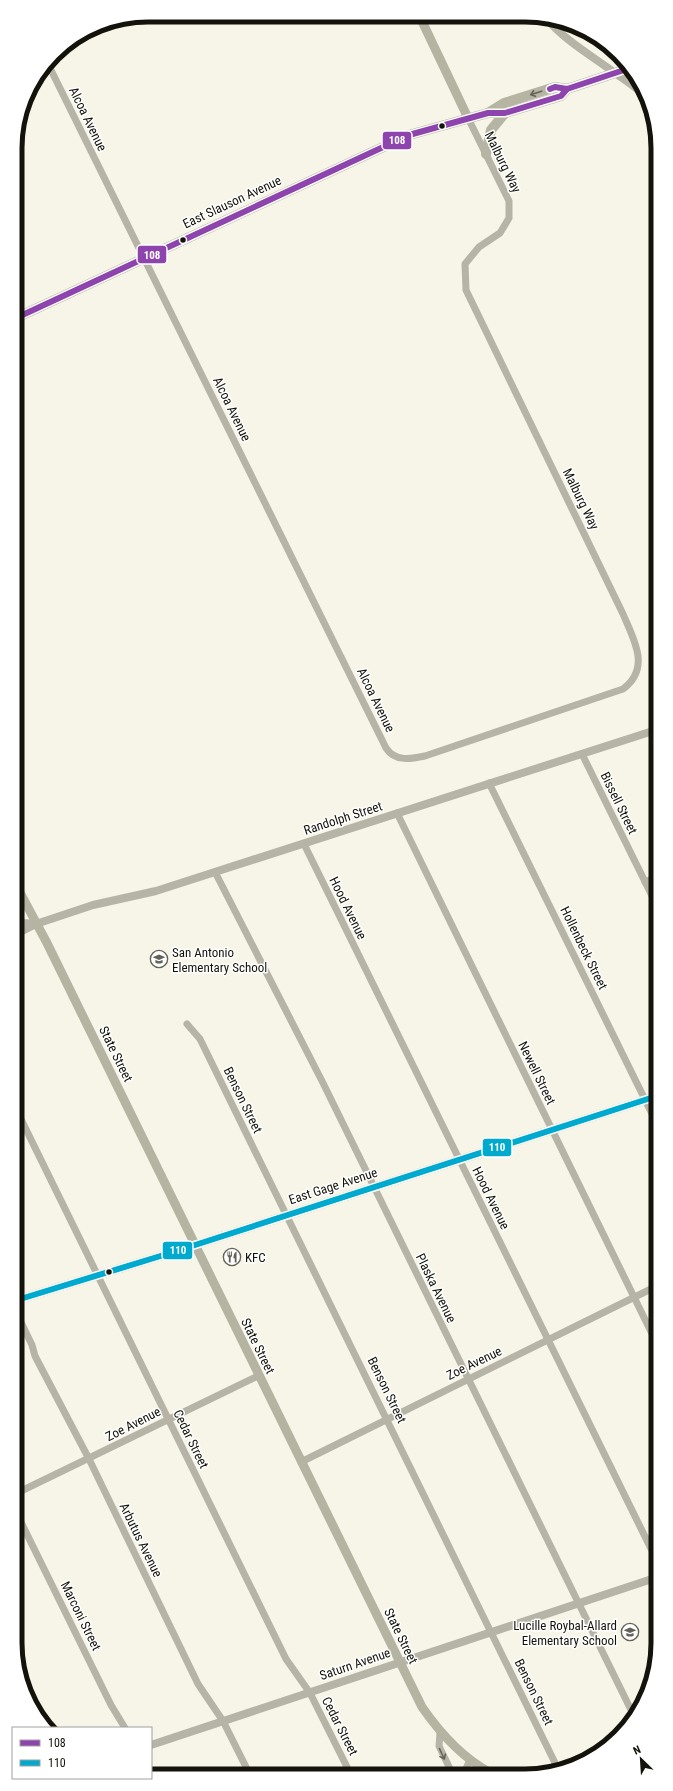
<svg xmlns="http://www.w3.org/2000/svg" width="673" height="1791" font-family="'Roboto Condensed',sans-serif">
<rect width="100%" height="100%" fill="#f6f5e7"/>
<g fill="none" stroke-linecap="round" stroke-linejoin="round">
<g stroke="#b5b4a6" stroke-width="7">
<path d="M48,64L386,748C395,762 411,759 425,756L623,689C651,668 634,640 623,614L466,290L465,264L479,247L500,233L509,218V201L468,118"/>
<path d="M582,754L657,906"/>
<path d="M489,783L657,1124"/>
<path d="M397,813L657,1344"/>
<path d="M304,844L658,1563"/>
<path d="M215,872L323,1083L634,1716"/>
<path d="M645,882L657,877"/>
<path d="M187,1024L200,1039L559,1771"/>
<path d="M17,1111L286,1659L310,1693L350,1773"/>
<path d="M17,1314L32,1345L35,1356L89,1459L198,1684L223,1721L249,1773"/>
<path d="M301,1462L657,1286"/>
<path d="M17,1493L258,1376"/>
<path d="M17,1514L111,1705L125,1728"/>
<path d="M440,1733L439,1746L452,1773"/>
<path d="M464,1773L470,1760"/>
</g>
<g stroke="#b5b4a6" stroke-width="8">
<path d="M546,18C564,40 592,56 615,73C629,83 642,90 650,106"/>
<path d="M16,925L23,923L36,924"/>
<path d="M16,934L36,924L93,905L156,891L656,730"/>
<path d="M151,1745L658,1577"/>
</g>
<g stroke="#b5b3a1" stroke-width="9">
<path d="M420,17L468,118"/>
<path d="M16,885L46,941L422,1707C440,1733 462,1758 491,1773"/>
<path d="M17,1300L167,1254L657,1096"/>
</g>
<g stroke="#b6b4a2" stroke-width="10">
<path d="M646,96V100"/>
<path d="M488,113L504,103L555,87L567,89L630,68"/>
<path d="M486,154L491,130L505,113"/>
<path d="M16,318L409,135L488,113H505L561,96L567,89"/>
</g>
<defs>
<g id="bus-1">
<path d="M550,89L555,87L567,89L630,68"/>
<path d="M16,318L409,135L488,113H505L561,96L567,89"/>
</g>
<path id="bus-2" d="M17,1300L167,1254L657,1096"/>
</defs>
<use href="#bus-1" stroke="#fff" stroke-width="9"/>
<use href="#bus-2" stroke="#fff" stroke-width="9"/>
<use href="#bus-1" stroke="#8e44ad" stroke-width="6"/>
<use href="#bus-2" stroke="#00a9ce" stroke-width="6"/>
</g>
<defs><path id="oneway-shaft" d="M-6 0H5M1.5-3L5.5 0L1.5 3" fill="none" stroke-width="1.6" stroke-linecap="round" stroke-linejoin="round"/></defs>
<use stroke="#656456" href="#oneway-shaft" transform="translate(536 93) rotate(162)"/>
<use stroke="#646458" href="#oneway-shaft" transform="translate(442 1754) rotate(65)"/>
<defs>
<symbol id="school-ring" viewBox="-11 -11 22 22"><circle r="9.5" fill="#fff" stroke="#636258" stroke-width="1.5"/><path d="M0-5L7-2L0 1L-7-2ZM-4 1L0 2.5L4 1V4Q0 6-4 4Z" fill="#636258"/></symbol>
<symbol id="restaurant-ring" viewBox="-11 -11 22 22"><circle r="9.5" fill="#fff" stroke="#636258" stroke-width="1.5"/><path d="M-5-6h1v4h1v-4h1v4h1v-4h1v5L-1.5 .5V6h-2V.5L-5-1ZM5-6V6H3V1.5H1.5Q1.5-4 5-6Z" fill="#636258"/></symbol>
</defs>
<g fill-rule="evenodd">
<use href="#school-ring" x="149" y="949" width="20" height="20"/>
<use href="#restaurant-ring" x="222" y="1247" width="20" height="20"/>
<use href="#school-ring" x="620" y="1622" width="20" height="20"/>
</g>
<g fill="#14130b" stroke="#fff" stroke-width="1.5">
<circle cx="442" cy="126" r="3.5"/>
<circle cx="183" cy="240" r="3.5"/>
<circle cx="109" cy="1272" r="3.5"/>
</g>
<g text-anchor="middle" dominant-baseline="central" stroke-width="3" stroke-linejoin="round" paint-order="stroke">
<g font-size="13" fill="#14130b" stroke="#fff">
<text transform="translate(88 119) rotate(64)">Alcoa Avenue</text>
<text transform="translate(503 162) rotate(64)">Malburg Way</text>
<text transform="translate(232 202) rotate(-25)">East Slauson Avenue</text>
<text transform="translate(232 409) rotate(64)">Alcoa Avenue</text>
<text transform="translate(581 499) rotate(64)">Malburg Way</text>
<text transform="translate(376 700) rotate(64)">Alcoa Avenue</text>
<text transform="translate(619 803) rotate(64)">Bissell Street</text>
<text transform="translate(343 818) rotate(-18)">Randolph Street</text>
<text transform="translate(348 908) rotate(64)">Hood Avenue</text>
<text transform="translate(584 948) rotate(64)">Hollenbeck Street</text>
<text transform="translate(116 1054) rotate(64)">State Street</text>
<text transform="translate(537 1073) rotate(64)">Newell Street</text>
<text transform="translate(243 1100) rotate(64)">Benson Street</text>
<text transform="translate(333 1186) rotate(-18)">East Gage Avenue</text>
<text transform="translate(491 1198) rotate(64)">Hood Avenue</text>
<text transform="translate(436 1288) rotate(64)">Plaska Avenue</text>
<text transform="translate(258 1346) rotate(64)">State Street</text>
<text transform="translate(474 1363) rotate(-26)">Zoe Avenue</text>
<text transform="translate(387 1390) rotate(64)">Benson Street</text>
<text transform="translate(133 1424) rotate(-27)">Zoe Avenue</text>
<text transform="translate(191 1439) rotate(64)">Cedar Street</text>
<text transform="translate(141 1540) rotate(64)">Arbutus Avenue</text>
<text transform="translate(81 1616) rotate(64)">Marconi Street</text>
<text transform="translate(401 1636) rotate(64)">State Street</text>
<text transform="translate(355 1664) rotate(-19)">Saturn Avenue</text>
<text transform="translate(534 1692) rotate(64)">Benson Street</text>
<text transform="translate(340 1726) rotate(63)">Cedar Street</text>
</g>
<g font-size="13" fill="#14130b" stroke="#fff" text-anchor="start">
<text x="172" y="952">San Antonio<tspan x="172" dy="15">Elementary School</tspan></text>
<text x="245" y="1257">KFC</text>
<text x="617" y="1625" text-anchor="end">Lucille Roybal-Allard<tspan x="617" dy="15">Elementary School</tspan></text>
</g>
</g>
<path d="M0 0H673V1791H0ZM148 22H525A126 126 0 0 1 651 148V1643A126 126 0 0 1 525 1769H148A126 126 0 0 1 22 1643V148A126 126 0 0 1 148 22Z" fill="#fff" fill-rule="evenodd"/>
<path fill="none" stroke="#14130b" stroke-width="5" d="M148 22H525A126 126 0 0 1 651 148V1643A126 126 0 0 1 525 1769H148A126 126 0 0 1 22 1643V148A126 126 0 0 1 148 22Z"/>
<g stroke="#fff" stroke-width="1.5">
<rect x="382" y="131" width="30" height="19" rx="4" fill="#8e44ad"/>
<rect x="137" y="245" width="30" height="19" rx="4" fill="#8e44ad"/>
<rect x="482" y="1138" width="30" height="19" rx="4" fill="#00a9ce"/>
<rect x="162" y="1241" width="31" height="19" rx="4" fill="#00a9ce"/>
</g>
<g font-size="11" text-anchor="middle" font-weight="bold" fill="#fff">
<text x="397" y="144">108</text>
<text x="152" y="259">108</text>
<text x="497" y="1151">110</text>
<text x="178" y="1254">110</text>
</g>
<rect x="12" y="1727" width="140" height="52" fill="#ffffff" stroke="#a1a19d"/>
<rect x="20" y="1740" width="20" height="6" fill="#8e44ad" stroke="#a1a19d"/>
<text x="48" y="1747" font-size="12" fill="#14130b">108</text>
<rect x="20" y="1760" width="20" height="6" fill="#00a9ce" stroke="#a1a19d"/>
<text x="48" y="1767" font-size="12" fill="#14130b">110</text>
<g transform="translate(641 1759) rotate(335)" stroke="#ffffff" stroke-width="3" paint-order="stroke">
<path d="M0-3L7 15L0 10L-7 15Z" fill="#14130b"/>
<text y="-6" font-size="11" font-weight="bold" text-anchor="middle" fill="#14130b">N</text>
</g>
</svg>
